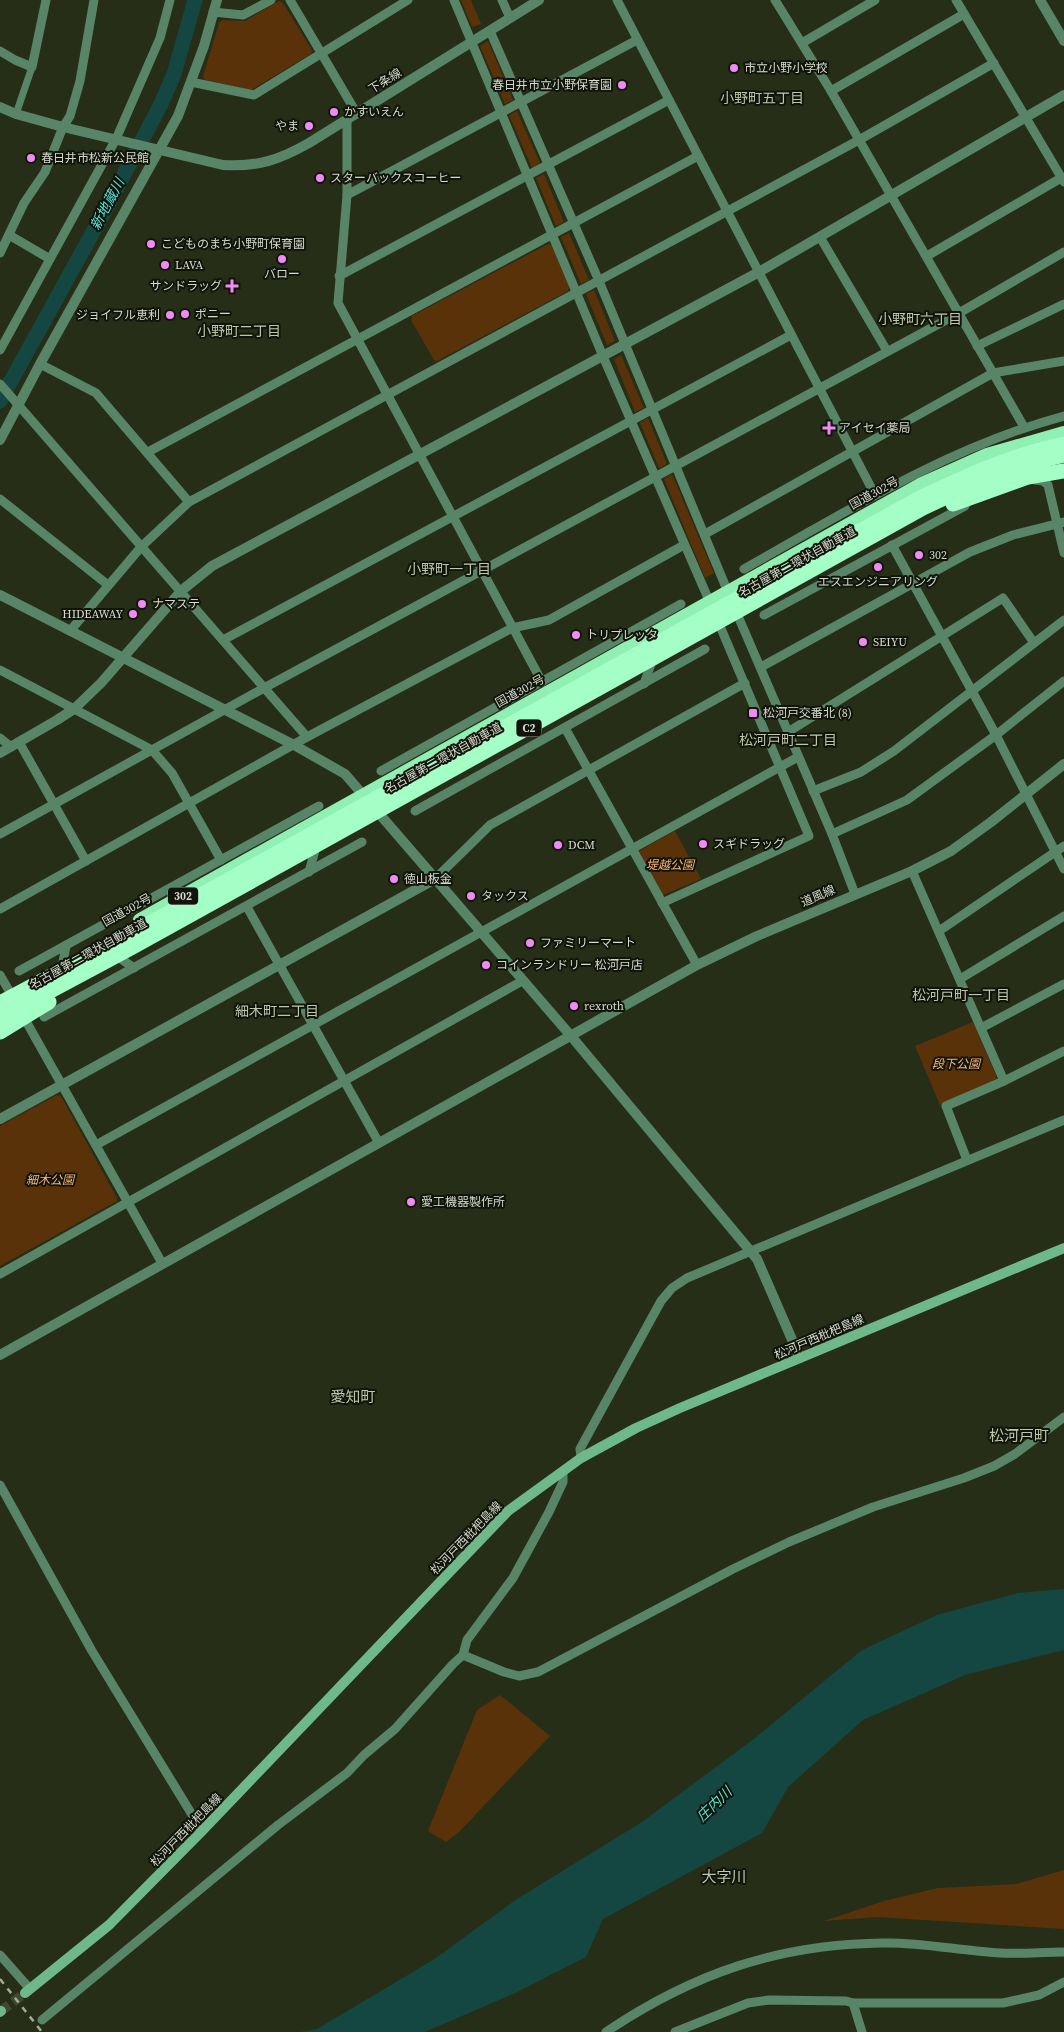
<svg xmlns="http://www.w3.org/2000/svg" width="1064" height="2032" font-family="'Source Serif 4','Noto Sans JP',serif">
<rect width="100%" height="100%" fill="#262e17"/>
<g fill="#59320a">
<path d="M461,0H471L481,24L472,27Z"/>
<path d="M279,1L283,3L312,50L311,54L251,90L205,80L203,76L219,23L222,20L245,21Z"/>
<path d="M488,41L513,100L505,104L480,46Z"/>
<path d="M517,111L540,163L532,168L509,115Z"/>
<path d="M544,174L564,222L556,226L536,178Z"/>
<path d="M569,233L589,280L581,284L561,237Z"/>
<path d="M548,244L552,245L569,287L568,291L437,361L434,360L411,320L412,316Z"/>
<path d="M594,290L615,341L607,345L586,294Z"/>
<path d="M621,355L644,408L635,412L614,359Z"/>
<path d="M648,418L667,464L659,468L640,423Z"/>
<path d="M672,474L714,573L705,578L664,479Z"/>
<path d="M675,831L701,879L663,895L639,851Z"/>
<path d="M973,1022L997,1078L996,1081L940,1105L915,1046Z"/>
<path d="M57,1095L61,1096L117,1198V1201L0,1266V1126Z"/>
<path d="M500,1695L550,1736L460,1831L446,1842L428,1831L477,1710Z"/>
<path d="M1064,1870V1929L877,1917L824,1921L884,1901L938,1888L1016,1884Z"/>
</g>
<path fill="#154742" d="M1064,1589V1650L965,1675L863,1720L788,1787L762,1833L603,1919L586,1957L515,1993L425,2032H300L317,2029L433,1960L517,1899L642,1822L755,1738L862,1650L937,1615L1018,1593Z"/>
<g fill="none" stroke-linecap="round" stroke-linejoin="round">
<path stroke="#154742" stroke-width="15" d="M0,401L109,203L161,104L174,74L195,0"/>
<path stroke="#404832" stroke-width="10" stroke-dasharray="10 5" stroke-linecap="butt" d="M1,2011L25,1993"/>
<path stroke="#588568" stroke-width="7" d="M16,114L32,67"/>
<g stroke="#588568" stroke-width="9">
<path d="M290,0L357,114"/>
<path d="M454,0L605,361L711,605"/>
<path d="M502,0L510,18"/>
<path d="M617,0L875,495"/>
<path d="M775,0L831,91L1024,427"/>
<path d="M956,0L1064,182"/>
<path d="M213,12L243,15L271,0"/>
<path d="M490,31L599,281L730,597"/>
<path d="M802,43L875,0"/>
<path d="M0,51L15,60L32,67L46,0"/>
<path d="M191,82L254,95L408,0"/>
<path d="M831,91L964,14"/>
<path d="M347,120V195L338,303L542,682"/>
<path d="M347,195L637,40"/>
<path d="M9,235L50,259"/>
<path d="M820,237L887,351"/>
<path d="M0,253L24,203L45,172L63,127L70,116L80,81L94,0"/>
<path d="M927,256L1061,178"/>
<path d="M339,276L669,100"/>
<path d="M977,346L1064,304"/>
<path d="M0,350L116,139L160,38L170,0"/>
<path d="M40,364L96,393L189,502"/>
<path d="M0,384L307,737"/>
<path d="M148,452L698,156"/>
<path d="M1035,480L1043,481L1048,485L1064,553"/>
<path d="M0,499L108,585"/>
<path d="M705,534L993,373L1064,361"/>
<path d="M892,545L996,735L1064,869"/>
<path d="M744,569C847,511 949,447 1064,416"/>
<path d="M735,609L832,834L855,894"/>
<path d="M764,615L965,506"/>
<path d="M70,631L141,547L189,502L859,140L994,63"/>
<path d="M223,640L791,335"/>
<path d="M761,667L970,552L1013,535L1064,522"/>
<path d="M0,670L152,750L172,773L221,860"/>
<path d="M644,684L653,658"/>
<path d="M565,728L697,965"/>
<path d="M788,732L1003,598L1034,643"/>
<path d="M0,738L11,747"/>
<path d="M19,742L86,861"/>
<path d="M381,771L681,604"/>
<path d="M813,791L861,772L894,751L1064,620"/>
<path d="M415,811L705,649"/>
<path d="M0,834L264,688L959,313L1064,252"/>
<path d="M832,834L907,800L996,735L1064,681"/>
<path d="M912,871L1004,1081"/>
<path d="M309,872L317,843"/>
<path d="M435,879L490,825L745,683"/>
<path d="M662,903L809,836L717,619"/>
<path d="M247,907L379,1143"/>
<path d="M0,909L307,737L512,628L549,620L684,545"/>
<path d="M939,931L1064,846"/>
<path d="M114,954L134,968"/>
<path d="M63,962L66,946"/>
<path d="M19,971L319,806"/>
<path d="M0,975L15,1001"/>
<path d="M960,979L1064,916"/>
<path d="M22,1014L162,1263"/>
<path d="M44,1017L362,842"/>
<path d="M981,1028L1064,984"/>
<path d="M96,1145L798,757"/>
<path d="M967,1160L946,1106L1004,1081L1064,1051"/>
<path d="M0,1274L522,981"/>
<path d="M581,1458L580,1449L661,1301L672,1288L687,1278L1064,1120"/>
<path d="M0,1485L92,1651L202,1831"/>
<path d="M463,1655L467,1640L513,1578L549,1512L563,1482V1471"/>
<path d="M0,1955L30,1989"/>
<path d="M853,2003L862,2032"/>
<path d="M42,2020L278,1825L347,1773L364,1755L395,1729L453,1664L463,1655L504,1672L519,1676L538,1672L733,1569L789,1542L873,1507L964,1478L994,1466L1015,1454L1064,1417"/>
<path d="M606,2032C692,1974 778,1944 883,1943C922,1942 960,1951 1000,1953C1021,1954 1043,1952 1064,1952"/>
<path d="M675,2032L748,2003L769,2000L846,2001L853,2003H1003L1039,1995L1064,1982"/>
</g>
<g stroke="#588568" stroke-width="10">
<path d="M1040,0L1064,41"/>
<path d="M0,107L16,114L63,127L223,165C258,167 279,160 309,143L539,0"/>
<path d="M0,440L40,364L178,116L204,46L217,0"/>
<path d="M0,595L294,745L345,774L571,1036L757,1259L800,1358"/>
<path d="M0,753L57,720L74,709L101,683L181,591L212,566L759,272L1064,95"/>
<path d="M0,1119L435,879"/>
<path d="M0,1355L697,965L757,936L912,871L951,851L991,822L1064,764"/>
</g>
<g stroke="#6eb88a" stroke-width="10">
<path d="M25,1993L109,1925L202,1831L508,1511L581,1458L636,1428L680,1408L1064,1248"/>
<path d="M0,2012L1,2011"/>
</g>
<path stroke="#90f0b4" stroke-width="14" d="M140,920L920,485L987,455L1064,433"/>
<g stroke="#a3ffc5" stroke-width="15">
<path d="M953,504L1028,477L1064,471"/>
<path d="M0,1003L125,937L918,499C966,476 1012,455 1064,444"/>
<path d="M0,1018L131,948L923,508C969,486 1014,466 1064,455"/>
<path d="M0,1032L49,1002"/>
</g>
<path stroke="#a6ac9c" stroke-width="2.5" stroke-dasharray="6 6" stroke-linecap="butt" d="M0,1979L42,2032"/>
</g>
<g fill="#f08bf6" stroke="#11140a" stroke-width="2">
<circle cx="734" cy="68" r="5"/>
<circle cx="622" cy="85" r="5"/>
<circle cx="334" cy="112" r="5"/>
<circle cx="309" cy="126" r="5"/>
<circle cx="31" cy="158" r="5"/>
<circle cx="320" cy="178" r="5"/>
<circle cx="151" cy="244" r="5"/>
<circle cx="282" cy="259" r="5"/>
<circle cx="165" cy="265" r="5"/>
<path d="M229.5 278.5h5v5h5v5h-5v5h-5v-5h-5v-5h5z"/>
<circle cx="185" cy="314" r="5"/>
<circle cx="170" cy="315" r="5"/>
<path d="M826.5 420.5h5v5h5v5h-5v5h-5v-5h-5v-5h5z"/>
<circle cx="919" cy="555" r="5"/>
<circle cx="878" cy="567" r="5"/>
<circle cx="142" cy="604" r="5"/>
<circle cx="133" cy="614" r="5"/>
<circle cx="576" cy="635" r="5"/>
<circle cx="863" cy="642" r="5"/>
<rect x="748" y="708" width="10" height="10" rx="2.5"/>
<circle cx="703" cy="844" r="5"/>
<circle cx="558" cy="845" r="5"/>
<circle cx="394" cy="879" r="5"/>
<circle cx="471" cy="896" r="5"/>
<circle cx="530" cy="943" r="5"/>
<circle cx="486" cy="965" r="5"/>
<circle cx="574" cy="1006" r="5"/>
<circle cx="411" cy="1202" r="5"/>
</g>
<g text-anchor="middle" dominant-baseline="central" stroke-width="4" stroke-linejoin="round" paint-order="stroke">
<g fill="#11140a" stroke="#9a9f92" stroke-width="1">
<rect x="516.5" y="719.5" width="25" height="17" rx="4"/>
<rect x="168" y="887.5" width="30" height="17" rx="4"/>
</g>
<g font-size="11" font-weight="bold" fill="#d5dacc">
<text x="529" y="728">C2</text>
<text x="183" y="896">302</text>
</g>
<g font-size="12" fill="#d5dacc" stroke="#11140a" text-anchor="start">
<text x="744" y="68">市立小野小学校</text>
<text x="612" y="85" text-anchor="end">春日井市立小野保育園</text>
<text x="344" y="112">かすいえん</text>
<text x="299" y="126" text-anchor="end">やま</text>
<text x="41" y="158">春日井市松新公民館</text>
<text x="330" y="178">スターバックスコーヒー</text>
<text x="161" y="244">こどものまち小野町保育園</text>
<text x="175" y="265">LAVA</text>
<text x="282" y="274" text-anchor="middle">バロー</text>
<text x="222" y="286" text-anchor="end">サンドラッグ</text>
<text x="195" y="314">ポニー</text>
<text x="160" y="315" text-anchor="end">ジョイフル恵利</text>
<text x="839" y="428">アイセイ薬局</text>
<text x="929" y="555">302</text>
<text x="878" y="582" text-anchor="middle">エスエンジニアリング</text>
<text x="152" y="604">ナマステ</text>
<text x="123" y="614" text-anchor="end">HIDEAWAY</text>
<text x="586" y="635">トリプレッタ</text>
<text x="873" y="642">SEIYU</text>
<text x="763" y="713">松河戸交番北 (8)</text>
<text x="713" y="844">スギドラッグ</text>
<text x="568" y="845">DCM</text>
<text x="404" y="879">徳山板金</text>
<text x="481" y="896">タックス</text>
<text x="540" y="943">ファミリーマート</text>
<text x="496" y="965">コインランドリー 松河戸店</text>
<text x="584" y="1006">rexroth</text>
<text x="421" y="1202">愛工機器製作所</text>
</g>
<g font-size="12" fill="#d5dacc" stroke="#11140a">
<text transform="translate(385 81) rotate(-32)">下条線</text>
<text transform="translate(874 493) rotate(-29)">国道302号</text>
<text transform="translate(797 562) rotate(-29)">名古屋第二環状自動車道</text>
<text transform="translate(520 691) rotate(-29)">国道302号</text>
<text transform="translate(443 758) rotate(-29)">名古屋第二環状自動車道</text>
<text transform="translate(818 896) rotate(-23)">道風線</text>
<text transform="translate(127 910) rotate(-29)">国道302号</text>
<text transform="translate(88 954) rotate(-29)">名古屋第二環状自動車道</text>
<text transform="translate(819 1337) rotate(-23)">松河戸西枇杷島線</text>
<text transform="translate(466 1538) rotate(-46)">松河戸西枇杷島線</text>
<text transform="translate(186 1830) rotate(-46)">松河戸西枇杷島線</text>
</g>
<g font-size="12" font-style="italic" fill="#fdb374" stroke="#11140a">
<text x="670" y="865">堤越公園</text>
<text x="956" y="1064">段下公園</text>
<text x="50" y="1180">細木公園</text>
</g>
<g font-size="14" fill="#bdc7ab" stroke="#11140a">
<text x="762" y="98">小野町五丁目</text>
<text x="920" y="319">小野町六丁目</text>
<text x="239" y="331">小野町二丁目</text>
<text x="449" y="569">小野町一丁目</text>
<text x="788" y="740">松河戸町二丁目</text>
<text x="961" y="995">松河戸町一丁目</text>
<text x="277" y="1011">細木町二丁目</text>
</g>
<g font-size="14" font-style="italic" fill="#5de3d7" stroke="#11140a">
<text transform="translate(107 204) rotate(-62)">新地蔵川</text>
<text transform="translate(714 1804) rotate(-44)">庄内川</text>
</g>
<g font-size="15" fill="#bdc7ab" stroke="#11140a">
<text x="353" y="1396">愛知町</text>
<text x="1019" y="1435">松河戸町</text>
<text x="724" y="1876">大字川</text>
</g>
</g>
</svg>
